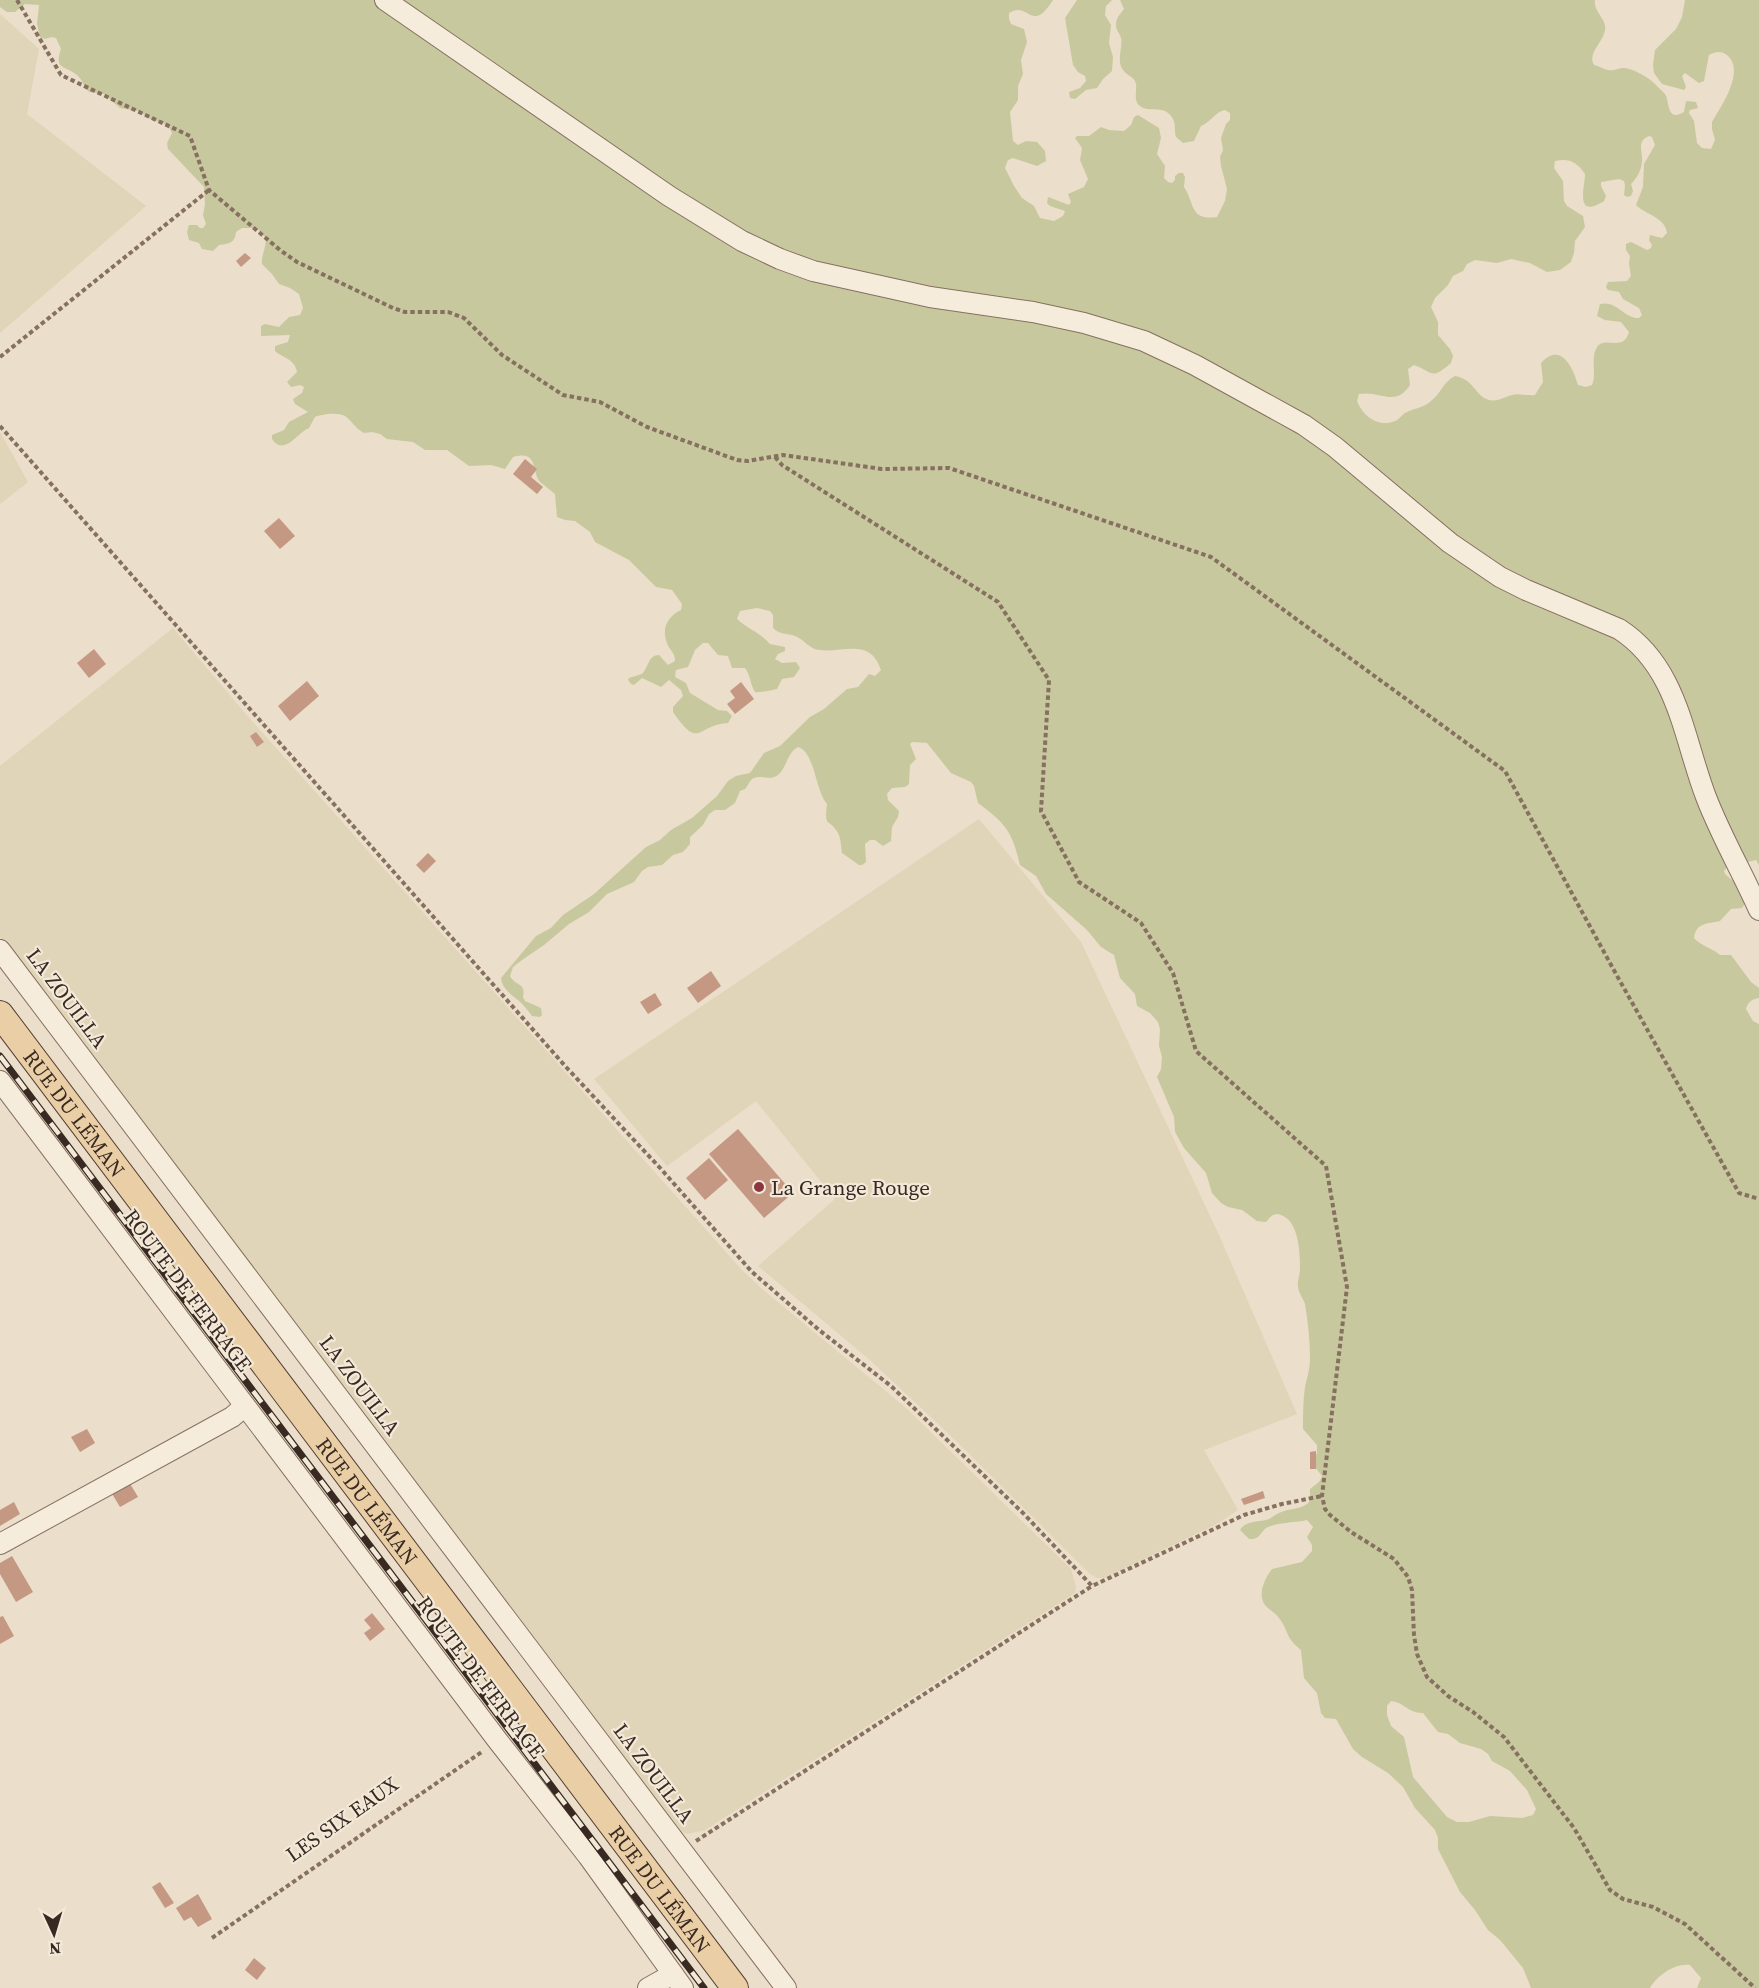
<svg xmlns="http://www.w3.org/2000/svg" width="1759" height="1988" font-family="'Source Serif 4',serif">
<rect width="100%" height="100%" fill="#ebdeca"/>
<g fill="#e0d5b8">
<path d="M0,14L39,49L27,114L146,206L0,333Z"/>
<path d="M0,432L28,482L0,504Z"/>
<path d="M173,628L244,712L742,1270L762,1289L905,1407L1071,1569L1076,1587L1075,1593L705,1830L687,1834L679,1831L67,1028L0,937V766Z"/>
<path d="M979,819L1081,942L1219,1235L1297,1414L1204,1450L1238,1510L1215,1525L1104,1578H1097L1090,1574L952,1437L871,1361L758,1266L835,1199L756,1101L667,1166L594,1079Z"/>
</g>
<g fill="#c8c89e" fill-rule="evenodd">
<path d="M0,0H1053C1031,35 1029,0 1009,13V19L1011,24L1024,29L1027,42L1021,60L1023,74L1018,86V100L1010,112L1013,141L1018,145L1026,141L1037,142L1045,151L1046,161L1037,166L1013,158L1008,160L1005,168L1014,186L1022,198L1034,206L1040,218L1054,221L1063,216L1065,211L1050,206L1047,203L1048,197L1069,205L1071,202L1068,194L1084,187L1088,179L1080,160L1082,148L1075,138L1077,136H1089L1101,127L1109,130L1124,131L1131,125L1134,117L1138,115L1159,128L1161,138L1157,154L1165,166L1164,178L1168,182L1172,183L1175,180V176L1179,173H1183L1185,177L1184,187C1195,203 1189,221 1217,217L1225,201L1227,189L1221,166L1220,157L1223,150L1221,138L1226,124L1230,120V113L1225,110C1215,112 1211,122 1201,126L1194,141L1183,143L1176,137C1174,131 1176,124 1173,119C1164,103 1150,114 1140,106C1133,101 1137,91 1136,84C1134,76 1127,76 1123,70C1116,60 1123,49 1121,38C1120,33 1116,31 1116,25C1116,18 1120,14 1124,9L1120,0H1595C1593,12 1607,19 1605,30C1603,43 1587,53 1594,65C1599,66 1603,69 1608,70C1613,71 1617,69 1622,68C1631,67 1650,78 1655,84C1658,87 1662,91 1665,94C1670,101 1666,123 1684,112L1686,101L1696,102L1698,108L1690,110L1689,113L1694,121L1697,143L1702,148L1711,149L1715,140L1712,129V122C1721,106 1746,71 1727,55C1721,50 1714,52 1709,55L1704,81L1699,83L1685,73L1682,76L1686,87L1684,90L1662,84L1654,73L1653,65L1655,50L1676,29L1682,17L1685,0H1759V865L1756,860L1727,867L1724,871L1725,874C1735,883 1753,894 1742,908L1731,909L1720,921C1708,924 1696,922 1694,938C1701,946 1712,948 1720,955H1731L1751,982L1759,988V998C1752,999 1748,1002 1746,1009L1753,1021L1759,1024V1988H1697L1701,1978L1690,1965C1674,1963 1657,1976 1650,1988H1531L1523,1968L1500,1940L1488,1930L1475,1910L1460,1892L1438,1849V1838L1435,1830L1415,1808L1403,1787L1388,1773L1362,1757L1353,1749L1336,1719L1325,1718L1321,1713L1317,1693L1304,1678L1301,1650C1284,1636 1290,1633 1279,1618C1276,1613 1269,1610 1265,1605C1257,1594 1265,1578 1272,1569L1302,1562L1312,1551V1545L1307,1537L1313,1527L1307,1520C1295,1523 1280,1522 1268,1527C1260,1531 1261,1540 1249,1539L1240,1530C1245,1521 1257,1522 1266,1520C1271,1519 1274,1515 1279,1513C1289,1508 1303,1510 1310,1501V1489L1319,1482L1322,1476L1312,1463L1317,1453V1445L1303,1429C1303,1415 1303,1401 1305,1387C1307,1378 1310,1369 1310,1359C1310,1341 1308,1322 1305,1304C1303,1298 1299,1294 1298,1287C1297,1281 1300,1275 1300,1269C1300,1253 1299,1221 1281,1215C1274,1212 1270,1217 1266,1222L1257,1221L1242,1210L1228,1207L1221,1203L1212,1193L1206,1173L1184,1148L1175,1132L1174,1117L1157,1077L1161,1069L1162,1057L1159,1046L1160,1029L1158,1022L1150,1013L1137,1006L1135,994L1120,978L1114,955L1101,947L1087,930L1046,894L1036,876L1020,865C1012,831 1006,824 978,803L974,786L971,782L951,773L927,743L912,742L910,744L916,759L910,765L909,784L905,787L892,788L887,794L888,800L899,811L898,817L892,827L891,841L883,846L875,840H870L865,844L866,862L862,865H859L842,853C841,846 841,839 838,833C829,817 824,830 827,804C815,790 815,752 798,747C787,753 787,767 778,775C770,781 761,775 754,778C750,779 748,786 745,789L740,791L735,803L725,810H715L709,814L703,825L690,837V844L683,852L673,855L662,865L648,867L642,871L634,882L607,894L589,912L569,924L544,945L522,960L513,967L510,976C516,987 526,982 523,997L525,1001L541,1008L542,1015L540,1017L532,1016C528,1011 524,1005 519,1001C511,994 502,989 501,978L536,936L551,928L563,915L594,894L646,847L660,840L671,830L692,818L717,796L728,781L736,776L750,773L764,753L780,746L810,717L824,709L847,689L858,687L869,674L875,676L881,670C870,637 844,653 820,650C810,650 804,639 795,636C787,633 780,635 773,628V615L770,611L757,608L740,611L737,619C747,629 760,632 770,644L785,647V651L778,654L775,659L782,663L796,662L800,668L794,677L782,679L777,689C773,690 759,693 755,692C750,684 751,676 745,668H732L728,656L718,655L708,643H703L695,650L688,667L676,670L675,677L686,683L690,693L718,710L727,711L732,716L728,723C696,725 700,751 673,712V707L683,696L681,690L669,680L661,687L642,678L634,685L631,684L628,680L629,678L642,674C649,667 648,655 659,655L668,665L675,661C675,652 670,651 667,643C661,628 668,616 681,610L682,604L672,590L656,587L629,560L595,542L590,532L575,521L565,520L557,517L555,494L539,481C532,468 537,450 513,457L505,469L491,465L469,466L447,450H425L413,442L387,439L380,434L372,432L364,433C355,428 352,421 345,416C338,412 322,414 315,417L309,428C298,432 284,457 272,439V435L284,430L289,422L308,412L295,404L293,399L302,393L304,387L300,385L291,387L287,382L297,372C295,359 283,358 275,351V346L288,342L290,335L261,336V326L265,324L279,327L289,317L300,315L303,308L299,294L290,288L279,284L272,274L262,264C261,248 274,241 256,228H242L236,232C235,243 229,244 219,245L213,251L202,249L199,243L189,240L187,232L189,225H197L200,228H203L206,224L203,215L205,204L204,187L168,149L167,143L172,133L170,129L163,123L150,119L138,111L120,108L104,94L89,92C84,87 82,79 77,75C64,65 54,70 61,49L56,38L52,37L45,39L40,37L37,24L39,5L25,4L15,12H7L0,7ZM1649,136L1652,137L1655,145L1644,164L1643,187L1636,205C1646,215 1665,217 1667,233L1662,238L1650,235L1649,240L1652,245L1651,248L1647,250L1631,242L1626,244V250L1630,256L1629,264L1631,276L1627,281L1608,282L1606,287L1608,290L1619,292L1623,299L1639,308L1642,315L1639,318C1623,318 1617,300 1600,304L1597,316L1605,320L1621,322L1629,332C1623,353 1605,335 1597,347C1590,358 1597,374 1592,385L1586,387L1578,385C1573,368 1561,341 1541,363L1543,382L1535,395C1528,396 1518,393 1512,395C1504,397 1498,402 1489,400C1475,396 1474,379 1455,376C1444,381 1441,393 1432,400C1424,408 1415,408 1407,412C1402,414 1399,420 1395,421C1378,428 1363,416 1357,401L1359,394C1381,390 1395,408 1410,385L1408,369L1414,365C1434,372 1430,381 1451,363L1453,356L1450,349L1438,335V322L1431,307L1435,298L1448,285L1453,276L1463,271L1467,264L1475,260L1497,263L1511,259L1530,263L1547,272L1560,270L1571,262L1574,253L1575,241L1585,227L1583,216L1567,206L1564,201L1563,181L1554,168L1555,161C1569,158 1577,162 1585,174C1585,187 1574,220 1604,201L1606,196L1601,186V182L1619,179L1624,181L1625,185L1624,195L1627,197L1631,196L1633,191L1631,184C1637,178 1641,171 1642,162C1643,152 1636,141 1649,136ZM1391,1701C1404,1702 1409,1714 1423,1713L1438,1732L1448,1734L1460,1743L1481,1749L1488,1754L1492,1761L1510,1771L1527,1790L1536,1809L1533,1815L1522,1818L1490,1816L1469,1822H1457L1447,1817L1413,1777L1404,1737L1391,1726L1387,1715V1706Z"/>
<path d="M1077,0H1112L1106,6L1105,15L1111,25L1109,43L1113,57L1112,71L1103,79L1097,88L1086,90L1075,99L1070,98L1069,92L1080,88L1086,81L1085,76L1078,72L1073,65L1065,18Z"/>
</g>
<g fill="#c59883">
<path d="M245,253L251,258L241,267L236,261Z"/>
<path d="M525,459L537,469L531,477L543,487L537,494L513,474Z"/>
<path d="M279,518L295,536L280,549L264,531Z"/>
<path d="M94,649L106,664L89,678L77,663Z"/>
<path d="M307,681L319,696L290,721L278,706Z"/>
<path d="M741,682L754,699L735,714L727,704L735,698L730,691Z"/>
<path d="M256,732L264,742L257,747L250,736Z"/>
<path d="M428,853L436,861L424,873L416,865Z"/>
<path d="M711,971L721,986L698,1003L687,988Z"/>
<path d="M655,993L662,1005L648,1014L640,1002Z"/>
<path d="M738,1129L793,1193L764,1218L709,1154Z"/>
<path d="M709,1158L728,1180L705,1200L686,1178Z"/>
<path d="M87,1429L95,1443L80,1452L71,1437Z"/>
<path d="M1316,1451V1469H1310V1452Z"/>
<path d="M129,1482L138,1497L120,1507L111,1492Z"/>
<path d="M1263,1491L1265,1498L1244,1505L1241,1499Z"/>
<path d="M14,1502L20,1514L0,1526V1510Z"/>
<path d="M12,1556L33,1592L16,1602L0,1574V1563Z"/>
<path d="M372,1613L385,1629L370,1641L364,1633L371,1628L364,1620Z"/>
<path d="M3,1616L14,1636L0,1644V1617Z"/>
<path d="M160,1882L174,1903L165,1908L152,1887Z"/>
<path d="M198,1894L212,1919L198,1927L191,1917L184,1921L176,1908Z"/>
<path d="M254,1958L266,1968L257,1980L245,1970Z"/>
</g>
<g fill="none" stroke-linecap="round" stroke-linejoin="round">
<defs>
<g id="minor">
<path d="M385,0L669,196L742,241L780,259L813,271L930,297L1033,312L1084,323L1144,341L1195,365L1304,425L1335,447L1450,543L1500,577L1526,590L1619,629C1678,667 1683,737 1706,797C1721,836 1742,872 1759,910"/>
<path d="M0,950L786,1988"/>
<path d="M0,1081L498,1741L588,1856L683,1988"/>
<path d="M0,1544L232,1417L245,1406"/>
<path d="M648,1988L673,1974"/>
</g>
<g id="major">
<path id="s1" d="M0,1014L735,1988"/>
</g>
</defs>
<use href="#minor" stroke="#867060" stroke-width="22"/>
<use href="#major" stroke="#543f33" stroke-width="28"/>
<g stroke="#867060" stroke-width="4" stroke-dasharray="4.5 3" stroke-linecap="butt">
<path d="M17,0L61,75L190,136L209,190L280,250L297,262L393,308L405,312H448L464,318L502,355L563,395L600,402L647,427L737,460L748,461L783,455L882,469L949,468L1211,557L1505,771L1616,974L1739,1193L1759,1199"/>
<path d="M0,357L209,190"/>
<path d="M0,426L566,1067L661,1169L752,1272L819,1330L891,1386L1023,1513L1092,1586L1244,1515L1282,1504L1322,1496"/>
<path d="M775,457L782,465L998,602L1049,680L1041,811L1079,882L1141,923L1173,973L1196,1051L1326,1166L1347,1287L1322,1496L1325,1509L1330,1515L1351,1532L1394,1559L1408,1577L1412,1590L1414,1635L1417,1654L1427,1677L1448,1696L1473,1712L1504,1737L1574,1828L1610,1890L1623,1899L1653,1907L1685,1924L1755,1988"/>
<path d="M696,1841L1092,1586"/>
<path d="M212,1938L483,1751"/>
</g>
<use href="#minor" stroke="#f6ecdc" stroke-width="20"/>
<use href="#major" stroke="#eacea6" stroke-width="26"/>
<defs>
<path id="rail" d="M0,1056L704,1988"/>
</defs>
<use href="#rail" stroke="#382a22" stroke-width="7"/>
<use href="#rail" stroke="#f3e9d9" stroke-width="4.5" stroke-dasharray="14" stroke-linecap="butt"/>
</g>
<circle fill="#8f353f" stroke="#f3e9d9" stroke-width="2" cx="759" cy="1187" r="6"/>
<g text-anchor="middle" dominant-baseline="central" stroke-width="4.5" stroke-linejoin="round" paint-order="stroke">
<g font-size="21" fill="#382a22" stroke="#f3e9d9">
<text transform="translate(67 998) rotate(53)">LA ZOUILLA</text>
<text stroke="none"><textPath href="#s1" startOffset="124">RUE DU LÉMAN</textPath></text>
<text transform="translate(188 1290) rotate(53)">ROUTE DE FERRAGE</text>
<text transform="translate(360 1385) rotate(53)">LA ZOUILLA</text>
<text stroke="none"><textPath href="#s1" startOffset="610">RUE DU LÉMAN</textPath></text>
<text transform="translate(481 1677) rotate(53)">ROUTE DE FERRAGE</text>
<text transform="translate(654 1773) rotate(53)">LA ZOUILLA</text>
<text transform="translate(342 1819) rotate(-35)">LES SIX EAUX</text>
<text stroke="none"><textPath href="#s1" startOffset="1096">RUE DU LÉMAN</textPath></text>
</g>
<g font-size="21" fill="#382a22" stroke="#f3e9d9" text-anchor="start">
<text x="771" y="1187">La Grange Rouge</text>
</g>
</g>
<g transform="translate(54 1934) rotate(176)" stroke="#f3e9d9" stroke-width="4.5" paint-order="stroke">
<path d="M0-4.5L10 22L0 15L-10 22Z" fill="#382a22"/>
<text y="-9" font-size="16" font-weight="bold" text-anchor="middle" fill="#382a22">N</text>
</g>
</svg>
